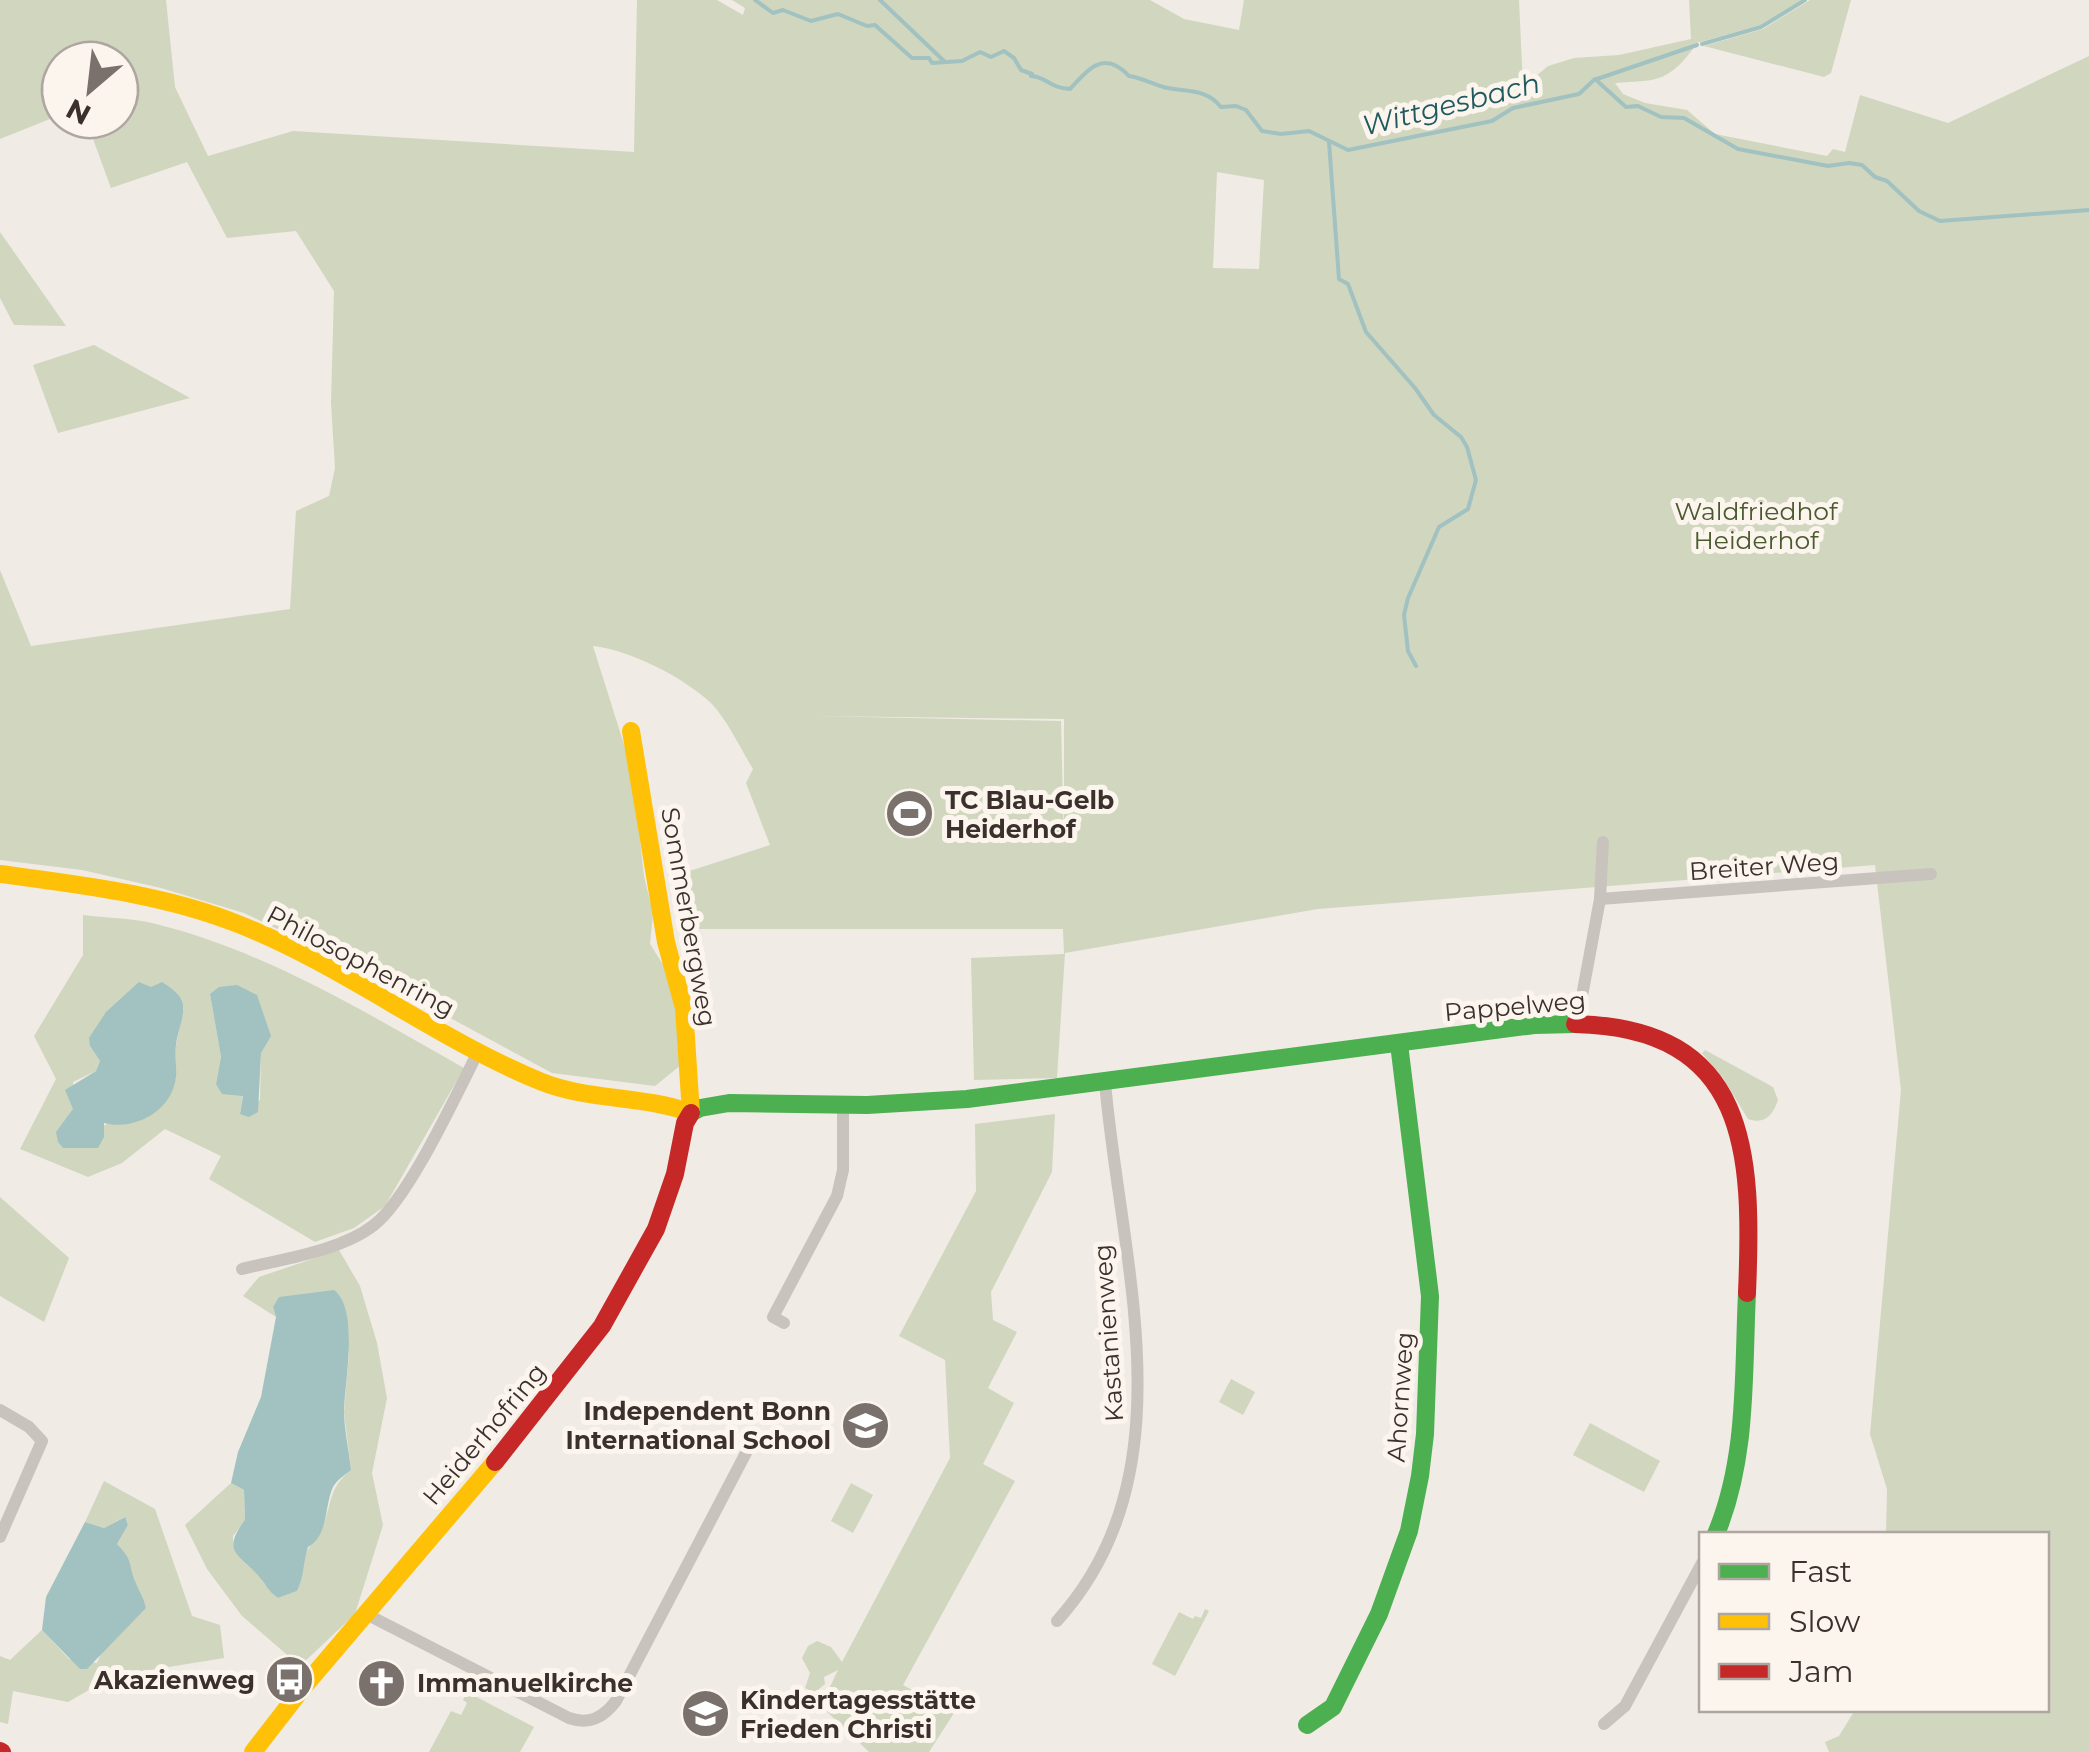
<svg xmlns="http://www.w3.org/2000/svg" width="2089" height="1752" font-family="Montserrat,sans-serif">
<rect width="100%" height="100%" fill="#f0ebe5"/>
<g fill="#d1d6bf" fill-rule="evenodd">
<path d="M0,0H166L175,87L208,156L293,131L634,152L637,0H717L743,15L745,8L732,0H1150L1184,19L1239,30L1244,0H1519L1523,87L1548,66L1574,58L1619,55L1691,39L1689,0H1802L1761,25L1693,44V49C1666,84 1655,80 1615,83L1623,94L1645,103L1687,110L1715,134L1827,156L1833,149L1845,152L1860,95L1948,123L2089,56V1752H1829L1825,1742L1839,1736L1855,1710H2046V1534H1886L1887,1489L1870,1434L1901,1090L1875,865L1318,909L1065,953L1057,1078L974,1080L971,958L1064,954L1063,929H689L674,876L770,845L746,783L753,769C740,748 728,721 711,703C683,677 630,650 593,646L632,770L644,876L653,914L650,944L662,963L673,968L681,1065L655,1086L552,1073L343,960L244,913L161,888L82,870L0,860V570L31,646L290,609L296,511L329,496L335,468L331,403L334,291L296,231L227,238L187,162L111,188L86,120H120V60H60V115L0,139ZM1217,172L1264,180L1259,269L1213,268ZM811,716L1064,719V851L1061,721Z"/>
<path d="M1810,0H1851L1831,73L1824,77L1704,46L1763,29Z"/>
<path d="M0,232L66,326L14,325L0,298Z"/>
<path d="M94,345L190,398L58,433L33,365Z"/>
<path d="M83,915C105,918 130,918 152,923C264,950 365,1012 464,1068L385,1206L354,1228L315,1242L209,1179L221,1156L165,1129L122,1163L88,1177L20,1149L56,1079L34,1036L83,955ZM210,994L261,1053L260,1100L240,1113L243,1095L216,1084L221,1057ZM184,1007L174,1055L176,1079L102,1127L73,1109V1082L96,1071L100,1061L90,1046Z"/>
<path d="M1705,1050L1773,1087L1778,1100C1773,1115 1765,1125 1748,1119L1723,1078L1702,1053Z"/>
<path d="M1055,1114L1052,1172L991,1292L993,1320L1017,1332L988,1388L1014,1403L983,1464L1015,1481L903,1685L954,1713L929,1752H869L821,1706L838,1670L824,1677L825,1684L814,1693L805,1688L810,1673L802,1658L808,1646L817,1641L831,1647L842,1662L950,1458L945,1360L899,1336L976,1191L975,1124Z"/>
<path d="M0,1197L69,1258L44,1322L0,1296Z"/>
<path d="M339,1250L360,1286L377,1343L387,1398L372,1473L383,1525L355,1614L300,1666L242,1616L207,1569L185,1525L231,1483L244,1490L245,1521L233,1536C232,1557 248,1564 261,1578C267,1586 269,1592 278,1598L297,1591C303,1580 300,1571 303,1560C307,1546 319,1538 323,1526C333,1500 328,1489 351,1470L344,1412L349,1354L345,1314L273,1307L276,1317L243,1296L259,1277Z"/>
<path d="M1231,1379L1255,1392L1243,1415L1219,1402Z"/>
<path d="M1590,1423L1660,1461L1644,1492L1573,1455Z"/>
<path d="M104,1481L155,1509L192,1616L220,1625L224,1658L113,1676L68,1702L13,1691L8,1724L0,1722V1656L10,1660L42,1630L69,1659L97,1663L103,1649L146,1608C144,1598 140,1593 136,1583C127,1564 133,1561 117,1544L128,1525L124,1517L104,1528L85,1522Z"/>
<path d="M851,1483L873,1495L853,1533L831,1521Z"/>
<path d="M1205,1609L1209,1611L1175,1676L1152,1664L1179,1612L1193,1619L1195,1616L1201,1618Z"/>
<path d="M467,1692L534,1727L520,1752H429L451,1711L461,1715L467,1703L463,1700Z"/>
</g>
<g fill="#a1c2c1">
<path d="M139,982L151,987L162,982C171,988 181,994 183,1005C185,1015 177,1034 176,1045C174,1056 177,1066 176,1077C172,1111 135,1131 104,1123V1137L98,1148H63L58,1142L56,1132L73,1109L65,1090L96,1071L100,1061L90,1046L89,1038L106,1012Z"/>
<path d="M237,985L257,995L271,1036L261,1053L258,1112L249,1117L240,1114L243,1096L222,1094L216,1084L221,1057L210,994L219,987Z"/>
<path d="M334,1290C360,1309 344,1385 344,1414C345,1433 349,1452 351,1470C345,1475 337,1480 333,1487C324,1507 329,1535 308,1547C303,1562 304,1578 297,1591L278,1598C269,1592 268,1588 262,1580C242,1555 219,1554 245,1520L244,1490L231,1483L238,1452L261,1397L276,1317L273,1307L279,1297Z"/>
<path d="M125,1517L128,1525L117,1544C135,1563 127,1563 136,1583C140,1593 144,1598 146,1608L87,1669H80L42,1630L46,1597L85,1522L104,1528Z"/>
</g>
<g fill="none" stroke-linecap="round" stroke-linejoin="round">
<g stroke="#a1c2c1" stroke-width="4">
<path d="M755,0L773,13L783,10L811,21L838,14L867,26L875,25L912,58H929L932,63L962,61L980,52L991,57L1004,51L1014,58L1021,70L1032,74L1031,76C1047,77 1049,88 1070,89C1090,67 1105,50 1129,76C1143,78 1157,86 1168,88C1188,92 1207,89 1221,107L1236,106L1246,110L1262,131L1281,134L1309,131L1348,150L1492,121L1513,108L1579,94L1595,79L1626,107L1638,106L1661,117L1684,118L1738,149L1828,166L1849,163L1862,165L1875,177L1887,181L1919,211L1940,221L2089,210"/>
<path d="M880,0L944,61"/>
<path d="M1702,44L1761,27L1805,0"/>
<path d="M1597,79L1697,45"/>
<path d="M1329,142L1339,279L1348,284L1366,332L1415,388L1434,415L1461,437L1467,447L1476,480L1468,509L1439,527L1408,598L1404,615L1408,651L1416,666"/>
</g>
<g stroke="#c9c3be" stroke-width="12">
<path d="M1600,899L1931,874"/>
<path d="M1577,1023L1600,899L1603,842"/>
<path d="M242,1269C282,1259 341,1251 374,1225C409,1198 456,1095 478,1052"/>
<path d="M784,1323L773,1317L837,1196L843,1170V1105"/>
<path d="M0,1410L29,1427L42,1441L0,1537"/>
<path d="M366,1614L569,1718C589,1725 603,1718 616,1701L748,1449"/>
<path d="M1057,1621C1192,1471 1120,1261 1105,1082"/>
<path d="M1604,1724L1625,1706L1702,1563"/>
</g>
<g stroke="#4caf50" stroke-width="18">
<path d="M691,1113L700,1108L729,1103L867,1105L967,1099L1534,1025L1575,1024"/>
<path d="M1716,1534C1748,1457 1743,1374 1747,1293"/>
<path d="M1307,1725L1333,1707L1379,1614L1409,1531L1420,1476L1425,1434L1430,1296L1399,1044"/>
</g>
<g stroke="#ffc107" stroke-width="18">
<path d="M631,731L666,942L684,1008L691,1113"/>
<path d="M0,874C80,885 163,894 238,924C345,966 436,1039 542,1082C590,1101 643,1095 691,1113"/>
<path d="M253,1752L301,1690L495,1462"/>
</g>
<g stroke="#c62828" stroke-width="18">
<path d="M1575,1024C1749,1028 1753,1152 1747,1293"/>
<path d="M495,1462L602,1326L656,1229L675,1174L685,1123L691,1113"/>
<path d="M0,1751L2,1752"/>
</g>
</g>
<defs>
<symbol id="stadium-disc" viewBox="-11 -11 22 22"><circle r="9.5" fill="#7a716c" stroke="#fbf5ee"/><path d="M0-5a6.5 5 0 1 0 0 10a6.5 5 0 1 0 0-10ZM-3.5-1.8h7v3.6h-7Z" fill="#fff"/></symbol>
<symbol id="school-disc" viewBox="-11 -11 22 22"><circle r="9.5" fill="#7a716c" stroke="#fbf5ee"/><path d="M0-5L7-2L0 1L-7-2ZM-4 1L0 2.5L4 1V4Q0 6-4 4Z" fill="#fff"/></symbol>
<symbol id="bus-disc" viewBox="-11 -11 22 22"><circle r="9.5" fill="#7a716c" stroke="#fbf5ee"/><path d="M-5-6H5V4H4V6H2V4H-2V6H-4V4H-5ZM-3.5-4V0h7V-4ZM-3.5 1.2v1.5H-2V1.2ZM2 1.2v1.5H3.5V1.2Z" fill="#fff"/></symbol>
<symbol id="church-disc" viewBox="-11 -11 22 22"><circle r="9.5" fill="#7a716c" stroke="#fbf5ee"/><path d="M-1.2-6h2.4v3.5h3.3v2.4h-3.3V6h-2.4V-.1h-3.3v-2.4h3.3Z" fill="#fff"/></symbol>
</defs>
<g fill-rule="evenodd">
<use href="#stadium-disc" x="882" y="786" width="55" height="55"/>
<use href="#school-disc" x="838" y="1398" width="55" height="55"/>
<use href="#bus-disc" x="262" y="1652" width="55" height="55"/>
<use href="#church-disc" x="354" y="1656" width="55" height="55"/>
<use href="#school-disc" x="678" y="1686" width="55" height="55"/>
</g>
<g text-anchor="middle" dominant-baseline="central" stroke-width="10" stroke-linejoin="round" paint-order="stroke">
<g font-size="25" fill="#4a5a2e" stroke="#fbf5ee">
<text x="1756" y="511">Waldfriedhof<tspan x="1756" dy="29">Heiderhof</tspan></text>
</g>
<g font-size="25" font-weight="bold" fill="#3b302b" stroke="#fbf5ee" text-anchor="start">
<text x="945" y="800">TC Blau-Gelb<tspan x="945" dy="29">Heiderhof</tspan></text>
<text x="831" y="1411" text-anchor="end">Independent Bonn<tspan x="831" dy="29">International School</tspan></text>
<text x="255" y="1680" text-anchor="end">Akazienweg</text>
<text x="417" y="1683">Immanuelkirche</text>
<text x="740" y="1700">Kindertagesstätte<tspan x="740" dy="29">Frieden Christi</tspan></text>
</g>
<g font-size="25" fill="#3b302b" stroke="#fbf5ee">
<text transform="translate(1764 866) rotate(-4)">Breiter Weg</text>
<text transform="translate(689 917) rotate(80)">Sommerbergweg</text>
<text transform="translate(361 961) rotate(28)">Philosophenring</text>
<text transform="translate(1515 1006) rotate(-5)">Pappelweg</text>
<text transform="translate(1108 1333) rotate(-94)">Kastanienweg</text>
<text transform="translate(1400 1397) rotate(-86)">Ahornweg</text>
<text transform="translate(484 1434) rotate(-50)">Heiderhofring</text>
</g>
<g font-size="28" font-style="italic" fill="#1f5a5e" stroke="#fbf5ee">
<text transform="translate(1451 104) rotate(-14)">Wittgesbach</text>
</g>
</g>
<rect x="1699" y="1532" width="350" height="180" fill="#fbf5ee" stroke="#aea6a0" stroke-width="2.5"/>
<rect x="1719" y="1564" width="50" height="15" fill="#4caf50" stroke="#aea6a0" stroke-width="2.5"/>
<text x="1789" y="1582" font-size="30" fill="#3b302b">Fast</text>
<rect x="1719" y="1614" width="50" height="15" fill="#ffc107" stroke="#aea6a0" stroke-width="2.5"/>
<text x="1789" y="1632" font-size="30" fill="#3b302b">Slow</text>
<rect x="1719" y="1664" width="50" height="15" fill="#c62828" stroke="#aea6a0" stroke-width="2.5"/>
<text x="1789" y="1682" font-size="30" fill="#3b302b">Jam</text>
<g transform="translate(90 90) rotate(208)"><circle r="48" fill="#fbf5ee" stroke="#aea6a0" stroke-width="2.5"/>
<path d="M0-8L18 38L0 25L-18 38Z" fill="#7a716c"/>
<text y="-15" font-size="28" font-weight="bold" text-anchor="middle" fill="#3b302b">N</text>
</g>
</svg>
